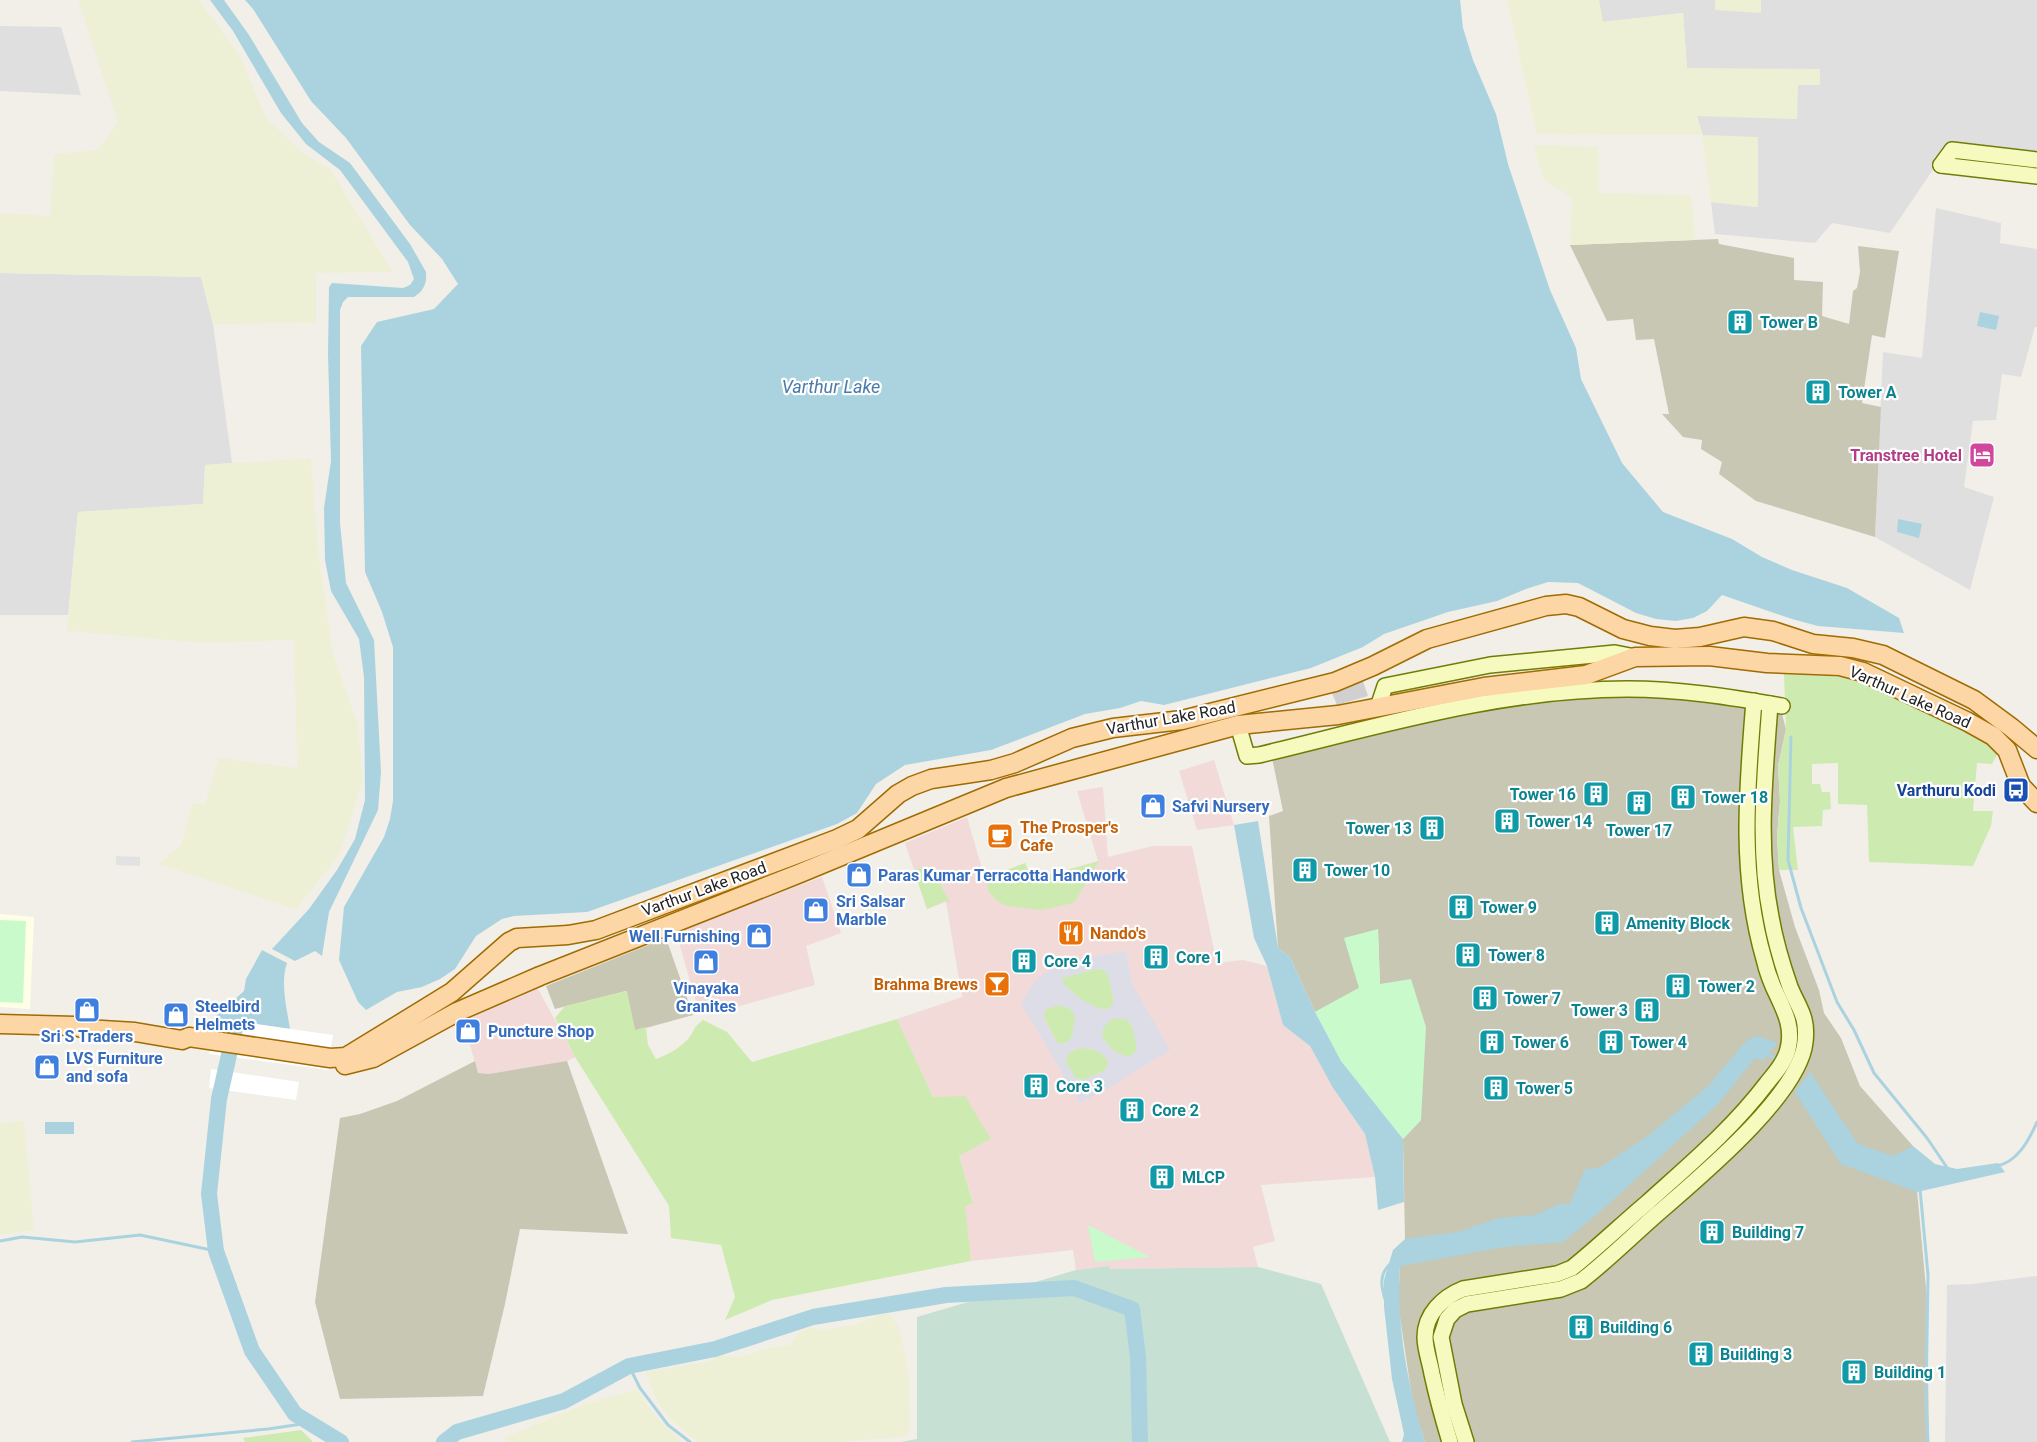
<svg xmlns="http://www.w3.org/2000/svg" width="2037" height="1442" font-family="Roboto,sans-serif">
<rect width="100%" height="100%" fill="#f2efe9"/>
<g fill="#e0dfdf">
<path d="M1599,0H2037V158L1947,149L1890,233L1832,223L1815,243L1715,234L1711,202L1758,207L1702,135L1688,82L1683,13L1602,22Z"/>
<path d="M0,26L61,27L81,95L0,91Z"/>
<path d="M1936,208L2001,223L2000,243L2037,249V327H2035L2021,377L2002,374L1996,420L1973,421L1964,487L1994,497L1970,590L1875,537L1883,352L1922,358Z"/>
<path d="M0,273L201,277L213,324L232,463L205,465L203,504L78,512L68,615H0Z"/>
<path d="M2037,1276V1442H1945L1947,1285L1972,1284Z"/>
</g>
<g fill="#f2dad9">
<path d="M1214,760L1234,825L1197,830L1179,771Z"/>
<path d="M1103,787L1108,857L1153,846H1192L1217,963L1243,960L1267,966L1283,1025L1310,1046L1333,1088L1365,1134L1375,1177L1261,1185L1275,1241L1253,1247L1258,1267L1110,1269L1109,1266L1076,1270L1073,1250L971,1261L964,1206L973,1202L959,1156L991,1139L933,1097L897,1019L962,997L946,902L927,909L905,843L967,817L985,879L1025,863L1032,880L1098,861L1077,791Z"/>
<path d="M822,877L841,933L806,946L815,985L718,1012L698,1009L676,932Z"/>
<path d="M537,987L575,1057L567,1061L542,1066L489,1074L478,1073L463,1020Z"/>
</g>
<path fill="#ffffe5" d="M0,914L34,917L30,1009L0,1007Z"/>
<path fill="#d0d0d0" d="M1363,681L1368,696L1337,705L1331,691Z"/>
<g fill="#c7c7b4">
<path d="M1718,239L1719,244L1794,258V280L1823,282L1822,316L1849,324L1853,291L1857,288L1860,272L1858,246L1899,251L1885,338L1872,335L1862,403L1881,407L1875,537L1756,501L1719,474L1722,462L1701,449L1702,440L1683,437L1662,414H1669L1654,339L1636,340L1633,319L1607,321L1570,245Z"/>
<path d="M1687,695L1782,714L1786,729L1778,766L1780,801L1777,836L1779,870L1795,927L1819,990L1824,1013L1841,1038L1860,1086L1913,1146L1927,1299L1929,1442H1425L1413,1404L1398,1304L1400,1266L1405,1239L1403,1139L1421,1120L1380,985L1378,930L1359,988L1315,1012L1290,957L1278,948L1269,816L1283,811L1272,758L1472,711L1613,696Z"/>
<path d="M666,938L693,1015L635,1031L626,991L555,1009L546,986Z"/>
<path d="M475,1061L478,1073L489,1074L567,1061L628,1234L520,1229L505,1304L483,1396L340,1399L315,1302L340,1118L360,1114L397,1101Z"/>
</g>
<g fill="#eef0d5">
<path d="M78,0H199L240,56L266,118L307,156L330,169L393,272L316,273V323L213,324L201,277L0,273V213L50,216L54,154L98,150L118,122Z"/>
<path d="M1507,0H1599L1603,22L1683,13L1687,68L1820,69V85H1798L1797,119L1697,116L1703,135L1758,137V207L1711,202L1702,135L1537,134Z"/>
<path d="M1715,0H1761V13L1715,10Z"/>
<path d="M1534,145L1598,147L1599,193L1691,195L1695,240L1570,245L1572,198L1543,179Z"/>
<path d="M311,458L319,559L333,654L358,725L363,780L339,855L296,909L158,864L182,844L192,804H205L219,758L297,768L294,640L203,643L67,631L78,512L203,504L205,465Z"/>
<path d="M24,1121L34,1230L0,1235V1123Z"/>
<path d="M882,1314H890L898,1326L905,1352L909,1381L910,1429L906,1435L901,1437L840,1442H698L669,1418L656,1399L645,1372L706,1362L714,1359L716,1355L741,1357L765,1349L790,1345L800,1331L811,1327L822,1330L854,1325Z"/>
<path d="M637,1390L656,1417L683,1442H506L505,1437L588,1403Z"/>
</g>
<g fill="#cdebb0">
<path d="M1784,674L1847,677L1914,703L2001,748L1992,764L1977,763L1973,811H1993L1991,826L1973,866L1869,862L1867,805L1838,804V763L1812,764V784H1820L1822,792H1830L1831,809L1823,810L1822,826L1793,827L1798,870H1779L1777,836L1780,801L1778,766L1786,729Z"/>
<path d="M1099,861L1074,903L1041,910L1007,906L997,901L989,892L987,885V878L1025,863L1032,880Z"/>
<path d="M921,868L932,870L950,902L945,901L927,909L914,870Z"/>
<path d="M1096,969H1102L1108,974L1114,1002L1109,1009C1094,1011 1072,996 1063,984L1062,978Z"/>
<path d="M627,991L635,1030L646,1027L648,1045L656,1059C668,1055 681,1047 689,1038C695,1030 693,1027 703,1020L727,1032L752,1062L897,1019L933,1097L965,1096L991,1139L959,1156L973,1203L965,1206L971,1261L772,1300L725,1320L735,1297L721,1245L671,1238L669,1206L575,1057L555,1018L565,1006Z"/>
<path d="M1063,1005L1074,1011C1077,1024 1075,1047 1057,1043L1043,1015L1048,1007Z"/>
<path d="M1116,1018C1118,1018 1124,1018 1126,1019C1133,1023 1138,1043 1136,1050C1130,1073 1076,1028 1116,1018Z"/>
<path d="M1080,1048C1092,1048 1102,1051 1108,1061L1106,1070L1083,1080L1074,1078L1065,1060L1070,1052Z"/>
<path d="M301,1430L313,1442H245L243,1438Z"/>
</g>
<path fill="#c6e0d4" d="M1109,1266L1110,1269L1258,1267L1321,1284L1390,1442H901L917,1439V1317L1076,1270Z"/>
<g fill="#c8facc">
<path d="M0,920L26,921L23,1003L0,1002Z"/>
<path d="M1378,929L1380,984L1411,979L1426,1027L1421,1120L1403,1139L1341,1061L1315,1012L1359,988L1344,938Z"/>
<path d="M1088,1225L1150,1257L1095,1262Z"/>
</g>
<path fill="#e2e2e2" d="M116,856L140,857V866L116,865Z"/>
<path fill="#dddde8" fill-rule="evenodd" d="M1126,951L1132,984L1170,1050L1110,1087L1080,1103L1021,1003L1035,981L1056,966L1073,960ZM1096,969H1102L1108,974L1114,1002L1109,1009L1103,1010L1082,1000L1063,984L1062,978ZM1059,1005L1070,1008L1075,1016L1072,1038L1065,1044L1057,1043L1043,1018L1046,1009ZM1113,1018L1126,1019L1132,1026L1137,1047L1135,1052L1131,1056H1126L1115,1052L1104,1040L1102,1034L1104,1027ZM1077,1048H1089L1103,1054L1108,1061L1106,1070L1083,1080H1077L1065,1060L1070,1052Z"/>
<g fill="#aad3df">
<path d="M210,0H224L249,35L302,123L319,142L350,163L410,244L426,272C427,283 424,291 414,297H348L343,302L340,310V523L346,583L374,640L381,772L378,810L329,912L322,956L315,951L295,961L272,949L309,909L337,870L355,839L365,800L364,677L359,639L331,591L325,560L324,508L331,461L328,354L329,287L332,283L403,288L410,285L414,279L408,262L340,170L306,144L281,113L233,31Z"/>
<path d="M245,0H1460L1463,28L1473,60L1496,114L1508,164L1550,290L1576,348L1581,379L1622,463L1663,512L1732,539L1762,557L1792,570L1847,588L1899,618L1904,633L1818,626L1792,619L1722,595L1707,611L1693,618L1676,621L1656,619L1636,613L1578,583L1548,582L1526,589L1497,601L1448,612L1384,634L1363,647L1311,668L1164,705L1141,701L1120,708L1085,714L991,750L905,765L876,784L857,813L837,824L587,912L514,916L502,919L476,936L455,969L440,979L422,987L397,992L366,1010L358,1002L339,960L344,907L384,837L390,819L393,801V647L382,612L365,572L361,346L377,322L434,309L458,284L442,259L410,225L346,138L311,101L253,9Z"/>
<path d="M1980,312L1999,316L1996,330L1977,326Z"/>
<path d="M1898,519L1922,524L1919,538L1897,532Z"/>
<path d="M1258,821L1278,948L1290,957L1315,1012L1341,1061L1403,1139L1404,1202L1378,1210L1375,1177L1365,1134L1333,1088L1310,1046L1283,1025L1267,966L1254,938L1234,825Z"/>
<path d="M262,950L287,963C280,983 287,1009 290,1029L214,1018L244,991L246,979Z"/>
<path d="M1758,1036L1777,1043L1764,1060L1755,1058L1718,1104L1603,1209L1563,1242L1503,1247L1400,1266C1396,1325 1408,1386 1425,1442H1402L1404,1434L1392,1379L1384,1307V1280L1393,1250L1405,1239L1458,1232L1498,1218L1536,1215L1559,1204H1570L1585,1169L1599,1168L1648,1136L1707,1087L1747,1040Z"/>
<path d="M1810,1072L1858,1144L1893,1156L1913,1146L1935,1164L1957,1169L1998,1163L2005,1172L1917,1192L1841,1164L1795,1092Z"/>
<rect x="45" y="1122" width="29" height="12"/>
</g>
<g fill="#fff">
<path d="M214,1018L333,1035L331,1048L213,1031Z"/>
<path d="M212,1034L331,1050L329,1070L209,1054Z"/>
<path d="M211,1069L299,1082L296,1100L209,1088Z"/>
</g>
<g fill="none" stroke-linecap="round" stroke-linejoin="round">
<g stroke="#aad3df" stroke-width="3">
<path d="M1791,737L1788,860L1801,908L1837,1002L1854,1030L1874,1073L1927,1138L1948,1169"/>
<path d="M1766,1054L1779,1059"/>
<path d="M1996,1166C2017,1163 2029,1140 2037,1122"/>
<path d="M1920,1189L1928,1275L1926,1402L1928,1442"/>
<path d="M0,1241L22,1237L75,1242L140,1235L216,1251"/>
<path d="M1385,1299C1381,1286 1379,1274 1390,1264"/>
<path d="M629,1366L640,1388L668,1425L690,1442"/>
<path d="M132,1442L268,1429L309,1423"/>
</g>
<g stroke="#aad3df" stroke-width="16">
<path d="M245,1001L239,1011L219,1099L209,1194L216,1251L252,1351L295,1414L341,1442"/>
<path d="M444,1442L457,1432L564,1401L629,1366L715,1349L813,1317L946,1295L1074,1288L1132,1309L1138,1357L1140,1442"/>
</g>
<defs>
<g id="secondary">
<path d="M1941,165L1952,150L2037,160"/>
<path d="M1941,165L2037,176"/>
<path d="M1378,707L1385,686L1490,665L1615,653L1635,657"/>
<path d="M1238,725L1247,756L1259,755C1380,726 1502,689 1627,689C1679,689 1731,697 1782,706"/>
<path d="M1450,1442C1443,1419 1437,1397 1432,1374C1430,1362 1425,1349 1425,1337C1425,1314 1443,1297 1463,1289L1557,1274L1572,1268C1598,1247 1622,1224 1648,1202C1690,1164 1732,1129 1767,1083C1775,1073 1785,1062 1788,1049C1793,1029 1786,1014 1778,997C1772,985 1767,972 1764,959C1739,873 1747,788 1754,701"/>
<path d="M1466,1442L1454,1404L1441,1337L1447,1319L1455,1310L1467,1304L1561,1289L1581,1281C1607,1261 1631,1237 1656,1215C1696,1180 1800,1095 1805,1042C1808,1016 1799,1009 1790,987C1782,964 1775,940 1771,917C1757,846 1765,775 1770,704"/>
</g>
<g id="primary">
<path d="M0,1024L75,1026L86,1029L135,1032L182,1040L189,1037L330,1058L346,1057L452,992L509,942L517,938L568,935L596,930L837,839L858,829L898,794L912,786L931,779L991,770L1015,763L1072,738L1113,728L1182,720L1335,682L1373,666L1427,639L1546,606L1566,604L1579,607L1623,629L1650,636L1675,639L1700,637L1744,627L1773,631L1813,644L1853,648L1883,655L1974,700L2012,728L2037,749"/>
<path d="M345,1065L373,1058L457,1012L540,976L798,874L1006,788L1238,725L1338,715L1484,687L1586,675L1635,657L1709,656L1767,663L1840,666L1863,672L1968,722L1993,736L2007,750L2021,786L2037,803"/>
</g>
</defs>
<use href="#secondary" stroke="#707d05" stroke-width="18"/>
<use href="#primary" stroke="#a06b00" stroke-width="21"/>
<use href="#secondary" stroke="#f7fabf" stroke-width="15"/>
<use href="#primary" stroke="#fcd6a4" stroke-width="18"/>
</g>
<defs>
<symbol id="building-square" viewBox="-11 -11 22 22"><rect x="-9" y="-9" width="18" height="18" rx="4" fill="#0f9aa8" stroke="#fff"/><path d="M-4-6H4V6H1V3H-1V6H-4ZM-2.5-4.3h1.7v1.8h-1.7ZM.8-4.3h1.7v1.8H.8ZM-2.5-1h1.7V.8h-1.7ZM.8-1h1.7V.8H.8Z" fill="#fff"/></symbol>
<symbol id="hotel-square" viewBox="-11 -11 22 22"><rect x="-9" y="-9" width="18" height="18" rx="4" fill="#d1479c" stroke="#fff"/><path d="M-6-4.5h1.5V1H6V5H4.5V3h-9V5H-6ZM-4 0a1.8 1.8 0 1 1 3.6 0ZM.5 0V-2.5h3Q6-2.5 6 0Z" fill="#fff"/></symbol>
<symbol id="bus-square" viewBox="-11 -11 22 22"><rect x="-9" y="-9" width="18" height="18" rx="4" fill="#1a4fb4" stroke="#fff"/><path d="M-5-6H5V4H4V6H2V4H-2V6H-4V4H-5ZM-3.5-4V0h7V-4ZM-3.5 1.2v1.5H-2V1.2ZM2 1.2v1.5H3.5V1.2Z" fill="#fff"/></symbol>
<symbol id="shop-square" viewBox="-11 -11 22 22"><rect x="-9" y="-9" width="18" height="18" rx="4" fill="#3f7fe0" stroke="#fff"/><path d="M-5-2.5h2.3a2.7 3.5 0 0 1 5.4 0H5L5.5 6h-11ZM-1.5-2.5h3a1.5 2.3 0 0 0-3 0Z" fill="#fff"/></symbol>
<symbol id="cafe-square" viewBox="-11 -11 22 22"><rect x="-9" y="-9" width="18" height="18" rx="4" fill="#e8710a" stroke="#fff"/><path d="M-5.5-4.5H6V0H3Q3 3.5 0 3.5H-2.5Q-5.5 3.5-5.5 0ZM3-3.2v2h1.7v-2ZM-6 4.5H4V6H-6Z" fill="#fff"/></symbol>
<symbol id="restaurant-square" viewBox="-11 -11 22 22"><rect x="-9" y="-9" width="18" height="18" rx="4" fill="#e8710a" stroke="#fff"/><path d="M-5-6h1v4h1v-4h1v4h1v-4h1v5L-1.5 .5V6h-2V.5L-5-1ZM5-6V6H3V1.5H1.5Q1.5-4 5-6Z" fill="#fff"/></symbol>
<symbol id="bar-square" viewBox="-11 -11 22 22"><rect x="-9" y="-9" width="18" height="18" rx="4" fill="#e8710a" stroke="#fff"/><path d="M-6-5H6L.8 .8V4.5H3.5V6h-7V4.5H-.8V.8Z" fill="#fff"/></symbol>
</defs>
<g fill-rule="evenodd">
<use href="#building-square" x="1725" y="307" width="30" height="30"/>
<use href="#building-square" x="1803" y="377" width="30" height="30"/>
<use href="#hotel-square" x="1967" y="440" width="30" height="30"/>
<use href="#bus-square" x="2001" y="775" width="30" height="30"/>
<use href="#building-square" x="1581" y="779" width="30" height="30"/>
<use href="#building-square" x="1668" y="782" width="30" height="30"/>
<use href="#building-square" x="1624" y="788" width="30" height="30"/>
<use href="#shop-square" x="1138" y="791" width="30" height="30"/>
<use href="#building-square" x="1492" y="806" width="30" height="30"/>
<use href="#building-square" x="1417" y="813" width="30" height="30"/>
<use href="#cafe-square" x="985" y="821" width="30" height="30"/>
<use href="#building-square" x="1290" y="855" width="30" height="30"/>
<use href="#shop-square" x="844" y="860" width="30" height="30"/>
<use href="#building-square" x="1446" y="892" width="30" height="30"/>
<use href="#shop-square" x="801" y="895" width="30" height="30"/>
<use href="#building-square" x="1592" y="908" width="30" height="30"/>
<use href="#restaurant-square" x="1056" y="918" width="30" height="30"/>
<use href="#shop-square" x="744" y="921" width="30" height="30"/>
<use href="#building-square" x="1453" y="940" width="30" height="30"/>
<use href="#building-square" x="1141" y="942" width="30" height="30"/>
<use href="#building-square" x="1009" y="946" width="30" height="30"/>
<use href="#shop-square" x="691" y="947" width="30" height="30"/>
<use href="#bar-square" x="982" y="969" width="30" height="30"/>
<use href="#building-square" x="1663" y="971" width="30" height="30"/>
<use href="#building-square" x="1470" y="983" width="30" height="30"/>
<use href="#shop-square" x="72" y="995" width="30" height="30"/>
<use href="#building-square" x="1632" y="995" width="30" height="30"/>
<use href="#shop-square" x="161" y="1000" width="30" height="30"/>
<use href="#shop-square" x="453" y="1016" width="30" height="30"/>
<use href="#building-square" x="1477" y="1027" width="30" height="30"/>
<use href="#building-square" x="1596" y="1027" width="30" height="30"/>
<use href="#shop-square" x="32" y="1052" width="30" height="30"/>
<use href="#building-square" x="1021" y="1071" width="30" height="30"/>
<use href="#building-square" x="1481" y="1073" width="30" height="30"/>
<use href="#building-square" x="1117" y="1095" width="30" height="30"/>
<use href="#building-square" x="1147" y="1162" width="30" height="30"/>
<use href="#building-square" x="1697" y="1217" width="30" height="30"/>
<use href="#building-square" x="1566" y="1312" width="30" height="30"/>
<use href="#building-square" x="1686" y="1339" width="30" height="30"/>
<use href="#building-square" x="1839" y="1357" width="30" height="30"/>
</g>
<g text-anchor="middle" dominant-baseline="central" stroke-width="4.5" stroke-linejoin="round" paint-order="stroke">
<g font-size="16" font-weight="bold" fill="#0d838f" stroke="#fff" text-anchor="start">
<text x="1760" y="322">Tower B</text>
<text x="1838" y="392">Tower A</text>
<text x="1576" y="794" text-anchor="end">Tower 16</text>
<text x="1702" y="797">Tower 18</text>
<text x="1526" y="821">Tower 14</text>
<text x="1412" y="828" text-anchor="end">Tower 13</text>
<text x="1639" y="830" text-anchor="middle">Tower 17</text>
<text x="1324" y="870">Tower 10</text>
<text x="1480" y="907">Tower 9</text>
<text x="1626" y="923">Amenity Block</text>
<text x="1488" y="955">Tower 8</text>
<text x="1176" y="957">Core 1</text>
<text x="1044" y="961">Core 4</text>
<text x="1698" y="986">Tower 2</text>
<text x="1504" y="998">Tower 7</text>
<text x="1628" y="1010" text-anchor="end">Tower 3</text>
<text x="1512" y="1042">Tower 6</text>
<text x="1630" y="1042">Tower 4</text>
<text x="1056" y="1086">Core 3</text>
<text x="1516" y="1088">Tower 5</text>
<text x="1152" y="1110">Core 2</text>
<text x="1182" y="1177">MLCP</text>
<text x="1732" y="1232">Building 7</text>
<text x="1600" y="1327">Building 6</text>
<text x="1720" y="1354">Building 3</text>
<text x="1874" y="1372">Building 1</text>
</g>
<g font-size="16" font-weight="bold" fill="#b23c85" stroke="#fff" text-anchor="end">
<text x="1962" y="455">Transtree Hotel</text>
</g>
<g font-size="16" fill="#222" stroke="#fff">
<text transform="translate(1910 697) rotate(24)">Varthur Lake Road</text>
<text transform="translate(1171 718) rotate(-10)">Varthur Lake Road</text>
<text transform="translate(704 889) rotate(-20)">Varthur Lake Road</text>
</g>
<g font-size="16" font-weight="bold" fill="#164399" stroke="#fff" text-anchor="end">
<text x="1996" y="790">Varthuru Kodi</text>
</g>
<g font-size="16" font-weight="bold" fill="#366cbe" stroke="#fff" text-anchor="start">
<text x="1172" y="806">Safvi Nursery</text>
<text x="878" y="875">Paras Kumar Terracotta Handwork</text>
<text x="836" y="901">Sri Salsar<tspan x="836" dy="18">Marble</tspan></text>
<text x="740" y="936" text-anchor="end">Well Furnishing</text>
<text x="706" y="988" text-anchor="middle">Vinayaka<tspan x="706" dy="18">Granites</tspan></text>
<text x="195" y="1006">Steelbird<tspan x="195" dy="18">Helmets</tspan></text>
<text x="488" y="1031">Puncture Shop</text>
<text x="87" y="1036" text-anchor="middle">Sri S Traders</text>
<text x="66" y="1058">LVS Furniture<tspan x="66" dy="18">and sofa</tspan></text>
</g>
<g font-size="16" font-weight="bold" fill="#c56008" stroke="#fff" text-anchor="start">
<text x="1020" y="827">The Prosper's<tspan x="1020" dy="18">Cafe</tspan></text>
<text x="1090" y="933">Nando's</text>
<text x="978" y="984" text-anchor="end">Brahma Brews</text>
</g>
<g font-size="18" font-style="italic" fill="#4a7aab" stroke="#fff">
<text x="831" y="386">Varthur Lake</text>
</g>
</g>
</svg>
